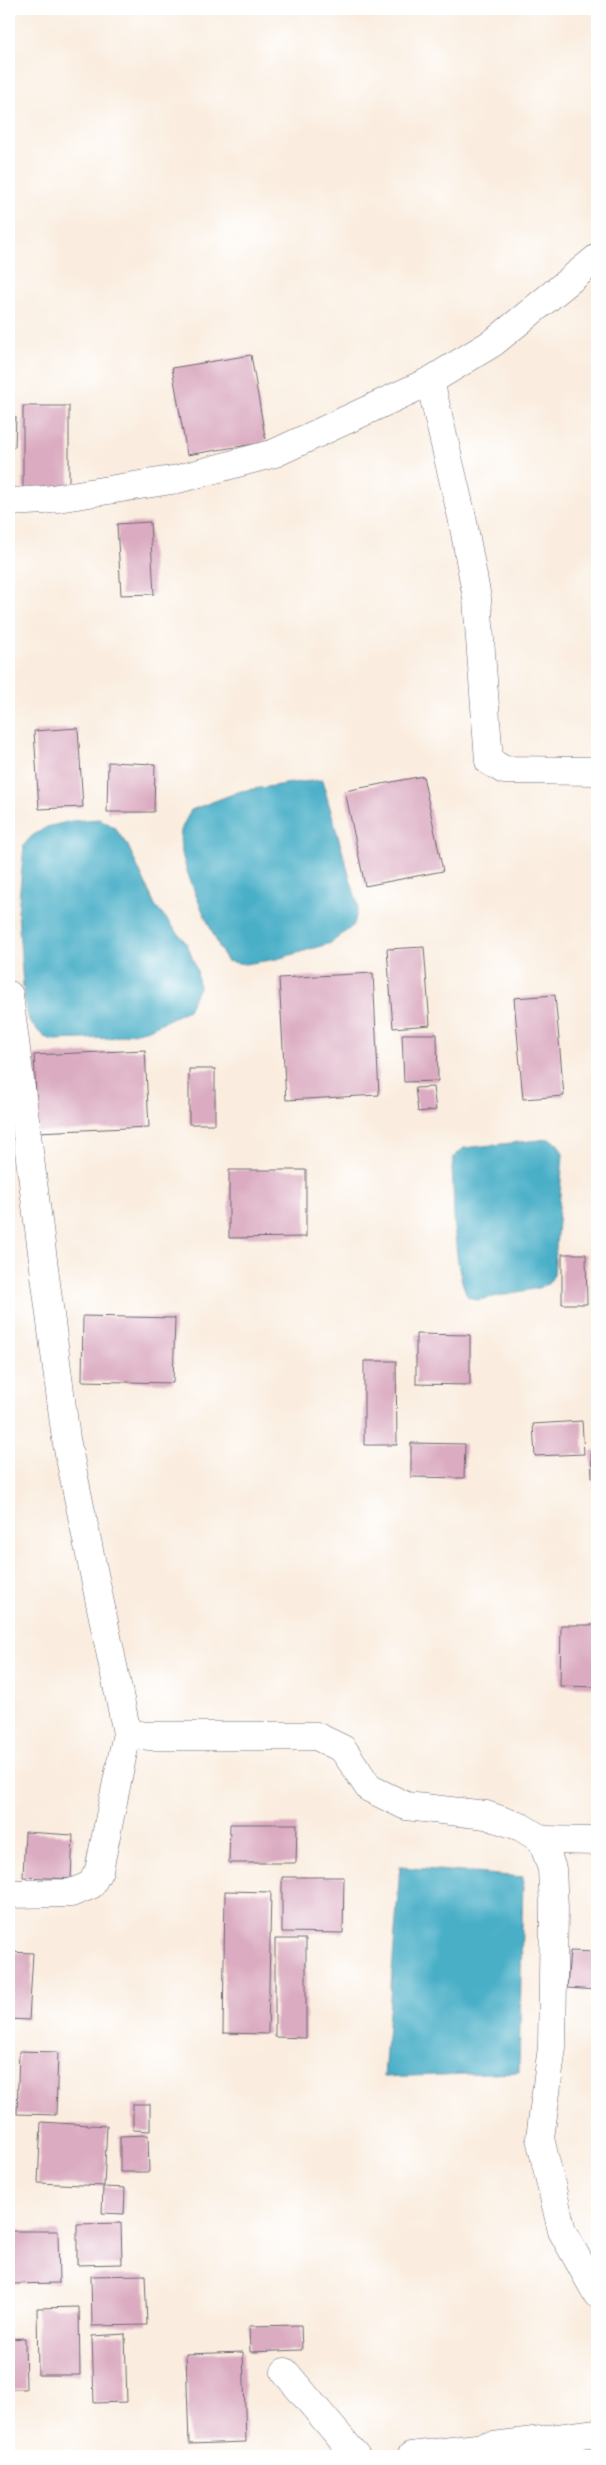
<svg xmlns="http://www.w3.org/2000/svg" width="606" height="2465" font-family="'IM FELL French Canon',serif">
<rect width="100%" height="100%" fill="#fff"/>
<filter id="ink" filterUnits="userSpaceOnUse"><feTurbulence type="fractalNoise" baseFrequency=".02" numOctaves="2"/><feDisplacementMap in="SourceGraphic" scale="10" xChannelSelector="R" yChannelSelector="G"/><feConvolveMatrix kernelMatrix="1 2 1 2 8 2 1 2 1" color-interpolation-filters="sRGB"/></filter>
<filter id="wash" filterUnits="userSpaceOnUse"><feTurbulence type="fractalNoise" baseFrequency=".0096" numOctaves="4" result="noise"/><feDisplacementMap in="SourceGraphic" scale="20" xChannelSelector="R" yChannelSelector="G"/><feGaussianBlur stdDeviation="1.12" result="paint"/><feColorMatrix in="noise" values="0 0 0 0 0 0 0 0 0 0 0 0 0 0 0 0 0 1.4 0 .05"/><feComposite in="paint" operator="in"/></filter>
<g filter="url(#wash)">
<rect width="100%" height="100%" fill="#faeddf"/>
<g fill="#48afc7" stroke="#356881">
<path d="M322,780L358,906L354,925L331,943L277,959L245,964L226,961C214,935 174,857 181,831C183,824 188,816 191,810L241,791L292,783Z"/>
<path d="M100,819L114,827L128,846L155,905L187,944L197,971L199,987L188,1010L149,1029L110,1038L54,1040L44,1037L30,1023L24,1001L18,912L24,845L32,836L47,827L71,821Z"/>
<path d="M549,1139L557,1143L563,1153L554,1275L548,1284L538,1288L478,1300L468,1297C452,1266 455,1205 452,1169L454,1157L464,1148Z"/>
<path d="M400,1867L523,1877L519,2072L384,2077Z"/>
</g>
<g id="blocks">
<g fill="#dbacc1">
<path d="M251,355L266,442L187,455L172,368Z"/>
<rect x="23" y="406" width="46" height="82"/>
<path d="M9,417H16L15,447H9Z"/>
<path d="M150,522L154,594L121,595L117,524Z"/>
<path d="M78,728L83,807L39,809L34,731Z"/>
<path d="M108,762L155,764L154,812H107Z"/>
<path d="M423,776L443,871L365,886L345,791Z"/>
<path d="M424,947L430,1025L393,1028L387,949Z"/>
<path d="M373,973L379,1095L286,1100L279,978Z"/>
<path d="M555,995L564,1096L523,1099L514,998Z"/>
<path d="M402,1034H437L438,1081L404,1082Z"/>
<path d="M145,1050L149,1127L38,1132L34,1055Z"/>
<rect x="189" y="1069" width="26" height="55"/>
<path d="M433,1087L436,1110L418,1112L415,1088Z"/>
<path d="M229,1170H306V1237L229,1238Z"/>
<path d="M562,1254H586L587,1304H562Z"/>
<path d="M83,1316L175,1318L173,1383L82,1381Z"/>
<path d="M416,1334L470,1335V1385L416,1384Z"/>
<path d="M364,1361H396L397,1445H364Z"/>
<path d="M582,1421L584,1454L535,1456L533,1424Z"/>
<path d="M411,1443L465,1444L464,1478L411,1477Z"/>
<path d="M591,1451H597V1477H592Z"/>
<path d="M561,1625H597V1687L560,1686Z"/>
<path d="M230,1824H297L296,1863H229Z"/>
<path d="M25,1832L73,1835L71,1879L23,1877Z"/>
<path d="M282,1877H344L343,1933L282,1932Z"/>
<path d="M225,1891L271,1892L268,2034L223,2033Z"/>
<path d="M275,1939H306V2038L275,2037Z"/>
<path d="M570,1951L597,1952V1990L567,1988Z"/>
<path d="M9,1952L33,1953L29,2020L9,2019Z"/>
<path d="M19,2051L58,2052L56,2115L17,2114Z"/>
<path d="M133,2104H150V2131L133,2130Z"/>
<path d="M41,2122L107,2126L104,2186L38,2183Z"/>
<path d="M148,2135L149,2172H120V2136Z"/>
<path d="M103,2187L125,2188L124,2214L102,2213Z"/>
<path d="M121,2223L122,2264L77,2265V2224Z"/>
<path d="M9,2231H58L59,2283L9,2284Z"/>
<path d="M145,2275L147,2325L92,2326L91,2276Z"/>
<path d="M79,2307L80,2375H38L37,2308Z"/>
<path d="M301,2325L302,2350L250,2352L249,2326Z"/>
<path d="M125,2334L127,2402L94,2403L92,2336Z"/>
<path d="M25,2338L26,2389H9V2339Z"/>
<path d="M243,2352L246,2442L189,2444L186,2354Z"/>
</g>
</g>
</g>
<g filter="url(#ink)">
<use href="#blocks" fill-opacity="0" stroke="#6e6974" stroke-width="1"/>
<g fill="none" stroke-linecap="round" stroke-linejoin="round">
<defs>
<g id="minor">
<path d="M430,381L462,517L477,598L489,761L504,770L597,771"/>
<path d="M9,502L45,500L178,479L275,453L430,381L494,342L597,258"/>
<path d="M542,1840L597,1841"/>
<path d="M9,1894L71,1893L91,1885L99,1870L127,1733"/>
<path d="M285,2372L356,2456"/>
<path d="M411,2456L597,2433"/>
</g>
<path id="major" d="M9,995L66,1439L127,1733L148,1736H316L343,1749L369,1788L406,1806L486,1815L521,1827L542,1840L552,1869L554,1908L552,2047L540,2138L562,2231L597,2294"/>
</defs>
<use href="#minor" stroke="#6e6974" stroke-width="29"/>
<use href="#major" stroke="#6e6974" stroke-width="29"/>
<use href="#minor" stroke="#fff" stroke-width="28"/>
<use href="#major" stroke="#fff" stroke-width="28"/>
</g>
</g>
<rect width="606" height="2465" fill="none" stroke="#fff" stroke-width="30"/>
</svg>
